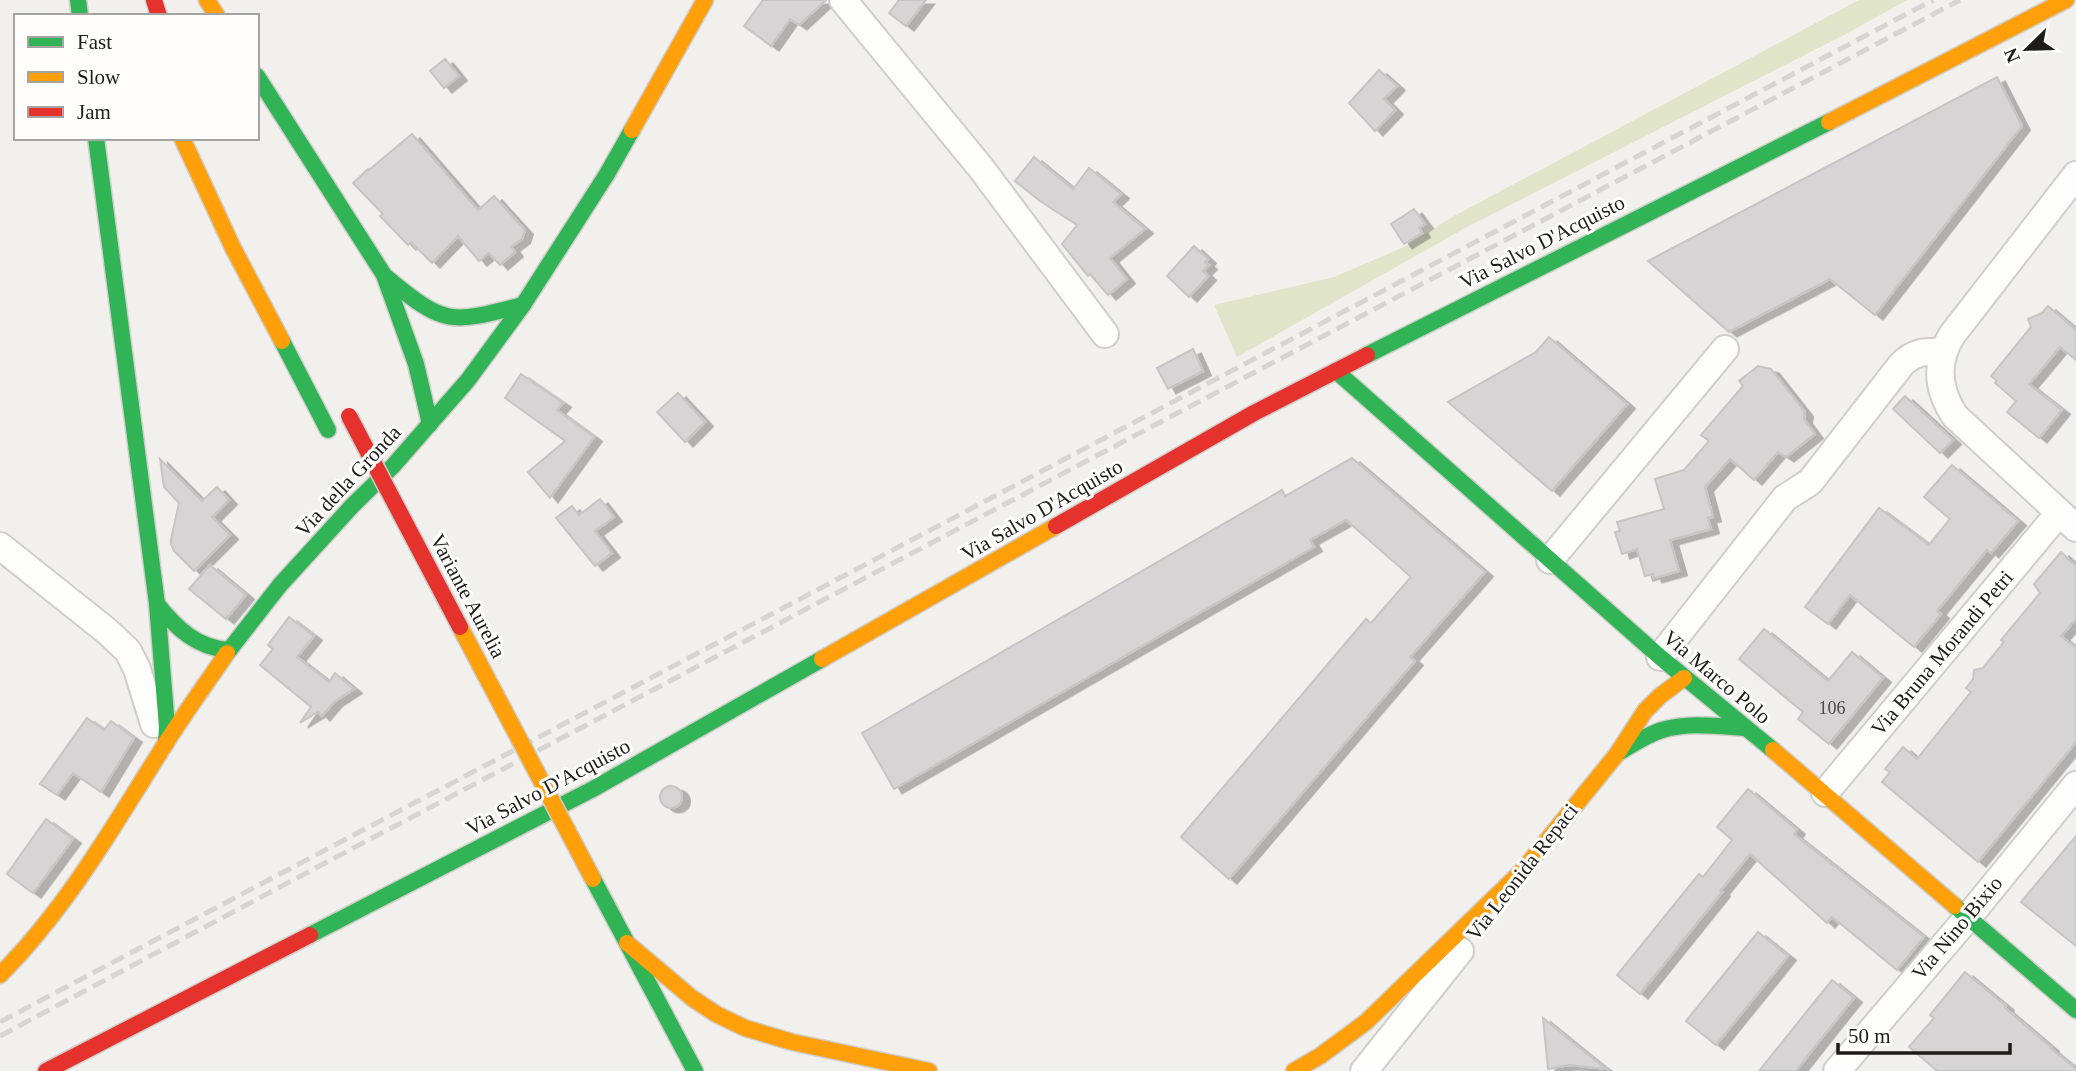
<svg xmlns="http://www.w3.org/2000/svg" width="2076" height="1071" font-family="'Times New Roman',serif">
<defs>
<filter id="shadow"><feDropShadow dx="8" dy="4.5" stdDeviation="0" flood-color="#0004"/></filter>
</defs>
<rect width="100%" height="100%" fill="#f2f0ed"/>
<path fill="#e0e4c8" d="M1859,0H1907L1846,34L1465,228L1237,357L1214,305L1334,277L1404,247L1454,216Z"/>
<g fill="#d6d4d5" stroke="#c6c5c4" stroke-width="2" filter="url(#shadow)">
<path d="M763,0H826L799,25L790,19L771,46L744,26Z"/>
<path d="M899,0H926L906,26L889,13Z"/>
<path d="M445,59L459,76L444,88L430,71Z"/>
<path d="M1379,70L1397,86L1384,99L1395,110L1375,131L1349,103Z"/>
<path d="M1997,77L2022,126L1875,315L1830,279L1729,332L1648,261Z"/>
<path d="M412,134L478,210L494,196L525,230L522,239L511,247L515,252L500,265L489,253L479,261L458,236L432,263L411,242L408,245L380,216L383,214L353,183L368,169L369,170Z"/>
<path d="M1034,157L1073,189L1089,168L1121,194L1113,202L1145,229L1110,258L1127,279L1108,295L1090,274L1088,276L1062,244L1077,225L1040,201L1015,181Z"/>
<path d="M1414,209L1425,224L1419,228L1422,233L1404,244L1391,224Z"/>
<path d="M1194,246L1208,259L1205,262L1209,265L1203,271L1208,276L1189,297L1167,276Z"/>
<path d="M2048,306L2076,330V360L2060,347L2029,384L2062,410L2039,438L2007,412L2016,401L1995,383L1997,381L1991,376L2031,327L2028,319L2042,313Z"/>
<path d="M1549,337L1627,404L1552,491L1448,402L1536,352Z"/>
<path d="M1193,349L1203,371L1168,389L1157,368Z"/>
<path d="M1758,366L1771,369L1805,412L1804,419L1815,434L1786,457L1778,452L1754,480L1730,459L1705,487L1713,517L1708,518L1711,529L1670,540L1679,571L1654,578L1653,574L1645,576L1637,549L1622,554L1615,532L1620,531L1617,522L1664,509L1655,479L1684,470L1709,441L1701,435L1743,386L1739,381Z"/>
<path d="M521,374L563,403L557,410L594,437L550,498L528,472L565,441L505,398Z"/>
<path d="M678,393L705,422L685,442L657,412Z"/>
<path d="M1905,396L1953,440L1940,453L1893,409Z"/>
<path d="M1352,458L1485,572L1410,657L1415,661L1229,879L1181,837L1366,619L1371,623L1411,577L1346,520L1310,540L1314,547L894,789L862,733L1282,490L1285,496Z"/>
<path d="M160,459L202,501L217,487L229,500L212,517L230,535L194,571L174,551L171,544V539L179,503L164,487Z"/>
<path d="M1952,465L2018,521L1991,553L1987,550L1960,583L1937,611L1941,614L1914,647L1850,595L1828,624L1805,607L1879,508L1929,545L1950,519L1924,497Z"/>
<path d="M600,499L614,517L595,531L612,553L595,566L556,518L572,506L579,515Z"/>
<path d="M2061,552L2076,566V619L2061,636L2076,648V742L1978,862L1882,782L1890,772L1885,769L1903,747L1917,759L1971,692L1966,688L1973,679L1974,670L1983,668L2004,642L2001,640L2040,593L2034,584Z"/>
<path d="M210,565L246,595L226,619L189,589Z"/>
<path d="M289,617L314,636L297,657L329,682L335,673L354,689L334,702L322,716L318,712L300,723L311,707L260,665L273,649L268,645Z"/>
<path d="M1764,629L1828,681L1852,652L1883,678L1829,744L1798,719L1803,712L1739,659Z"/>
<path d="M87,718L104,730L111,721L134,738L101,792L73,773L57,795L40,784Z"/>
<circle cx="671" cy="797" r="11"/>
<path d="M1748,789L1797,830L1794,834L1924,937L1897,970L1832,917L1827,923L1750,854L1720,891L1722,892L1640,994L1617,975L1699,874L1703,877L1732,840L1717,827Z"/>
<path d="M46,819L73,839L33,893L7,874Z"/>
<path d="M2076,836V946L2021,902Z"/>
<path d="M1758,932L1788,956L1716,1045L1686,1021Z"/>
<path d="M1965,972L2006,1006L2005,1008L2051,1047L2050,1048L2076,1069V1071H1937L1909,1047L1934,1018L1930,1015Z"/>
<path d="M1832,980L1854,998L1825,1034L1796,1071H1759Z"/>
<path d="M1543,1018L1581,1049L1606,1069L1569,1065L1548,1069Z"/>
</g>
<g fill="none" stroke-linecap="round" stroke-linejoin="round">
<defs>
<g id="street">
<path d="M843,0L981,168L1105,334"/>
<path d="M2076,175L1952,335C1935,362 1937,389 1955,416L2076,528"/>
<path d="M0,546L108,632L128,651L137,669L154,724"/>
<path d="M1550,560L1725,349"/>
<path d="M1660,657L1785,498L1810,482L1901,365C1913,352 1925,351 1943,352"/>
<path d="M1825,793L2059,513"/>
<path d="M1364,1071L1460,951"/>
<path d="M1837,1071L1969,916L2076,785"/>
</g>
<g id="fast">
<path d="M78,0L80,16"/>
<path d="M257,76L384,275L416,364L430,424"/>
<path d="M96,138L157,604L167,727L166,743"/>
<path d="M386,277C445,326 450,324 523,305"/>
<path d="M282,341L328,430"/>
<path d="M1367,355L1829,122"/>
<path d="M1336,371L1660,657L1773,750"/>
<path d="M157,604C176,628 197,648 229,650"/>
<path d="M227,653L280,585L352,506L393,466L468,380L523,305L607,174L632,130"/>
<path d="M1618,753C1632,745 1646,735 1662,730C1688,722 1717,726 1744,728"/>
<path d="M593,879L695,1071"/>
<path d="M1955,906L2076,1010"/>
<path d="M310,935L593,789L822,659"/>
</g>
<g id="slow">
<path d="M207,0L217,16"/>
<path d="M1829,122L2066,0"/>
<path d="M632,130L705,0"/>
<path d="M182,138L233,248L282,341"/>
<path d="M822,659L1056,526"/>
<path d="M1773,750L1955,906"/>
<path d="M1523,870L1617,754L1645,711L1660,696L1684,678"/>
<path d="M627,943L692,998L716,1014L745,1028L792,1042L929,1071"/>
<path d="M0,975C67,908 114,825 164,746C184,714 206,684 227,653"/>
<path d="M1294,1071L1320,1056L1366,1022L1523,870"/>
</g>
<g id="jam">
<path d="M154,0L159,16"/>
<path d="M1056,526L1254,413L1367,355"/>
<path d="M46,1071L310,935"/>
</g>
</defs>
<use href="#street" stroke="#d0cecb" stroke-width="30"/>
<use href="#fast" stroke="#d0cecb" stroke-width="19"/>
<use href="#slow" stroke="#d0cecb" stroke-width="19"/>
<use href="#jam" stroke="#d0cecb" stroke-width="19"/>
<use href="#street" stroke="#fdfdfc" stroke-width="26"/>
<use href="#fast" stroke="#30b455" stroke-width="16"/>
<use href="#slow" stroke="#ff9f0a" stroke-width="16"/>
<use href="#jam" stroke="#e5322d" stroke-width="16"/>
<g stroke="#d5d5d4" stroke-width="5" stroke-dasharray="14 7" stroke-linecap="butt">
<path d="M0,1022L1933,0"/>
<path d="M0,1036L325,863L1960,0"/>
</g>
<defs>
<path id="slow-bridge" d="M460,627L593,879"/>
<path id="jam-bridge" d="M349,416L460,627"/>
</defs>
<use href="#slow-bridge" stroke="#cdcccb" stroke-width="19" stroke-linecap="butt"/>
<use href="#jam-bridge" stroke="#cdcccb" stroke-width="19" stroke-linecap="butt"/>
<use href="#slow-bridge" stroke="#ff9f0a" stroke-width="16"/>
<use href="#jam-bridge" stroke="#e5322d" stroke-width="16"/>
</g>
<g text-anchor="middle" dominant-baseline="central" stroke-width="6" stroke-linejoin="round" paint-order="stroke">
<g font-size="18" fill="#4c4a49">
<text x="1832" y="708">106</text>
</g>
<g font-size="21" fill="#1e1c1a" stroke="#fffefd">
<text transform="translate(1542 242) rotate(-27)">Via Salvo D'Acquisto</text>
<text transform="translate(348 481) rotate(-47)">Via della Gronda</text>
<text transform="translate(1042 510) rotate(-30)">Via Salvo D'Acquisto</text>
<text transform="translate(468 596) rotate(62)">Variante Aurelia</text>
<text transform="translate(1942 653) rotate(-50)">Via Bruna Morandi Petri</text>
<text transform="translate(1717 677) rotate(40)">Via Marco Polo</text>
<text transform="translate(548 787) rotate(-28)">Via Salvo D'Acquisto</text>
<text transform="translate(1522 872) rotate(-52)">Via Leonida Repaci</text>
<text transform="translate(1957 928) rotate(-50)">Via Nino Bixio</text>
</g>
</g>
<rect x="14" y="14" width="245" height="126" fill="#fffefd" stroke="#a5a4a2" stroke-width="2"/>
<rect x="28" y="37" width="35" height="10" fill="#30b455" stroke="#a5a4a2" stroke-width="2"/>
<text x="77" y="49" font-size="21" fill="#1e1c1a">Fast</text>
<rect x="28" y="72" width="35" height="10" fill="#ff9f0a" stroke="#a5a4a2" stroke-width="2"/>
<text x="77" y="84" font-size="21" fill="#1e1c1a">Slow</text>
<rect x="28" y="107" width="35" height="10" fill="#e5322d" stroke="#a5a4a2" stroke-width="2"/>
<text x="77" y="119" font-size="21" fill="#1e1c1a">Jam</text>
<g transform="translate(2027 49) rotate(247)" stroke="#fffefd" stroke-width="5" paint-order="stroke">
<path d="M0-5L12 26L0 18L-12 26Z" fill="#1e1c1a"/>
<text y="-10" font-size="19" font-weight="bold" text-anchor="middle" fill="#1e1c1a">N</text>
</g>
<path d="M1838 1043v10h172v-10" fill="none" stroke="#1e1c1a" stroke-width="3.5"/>
<text x="1848" y="1043" font-size="21" fill="#1e1c1a" stroke="#fffefd" stroke-width="5" paint-order="stroke">50 m</text>
</svg>
